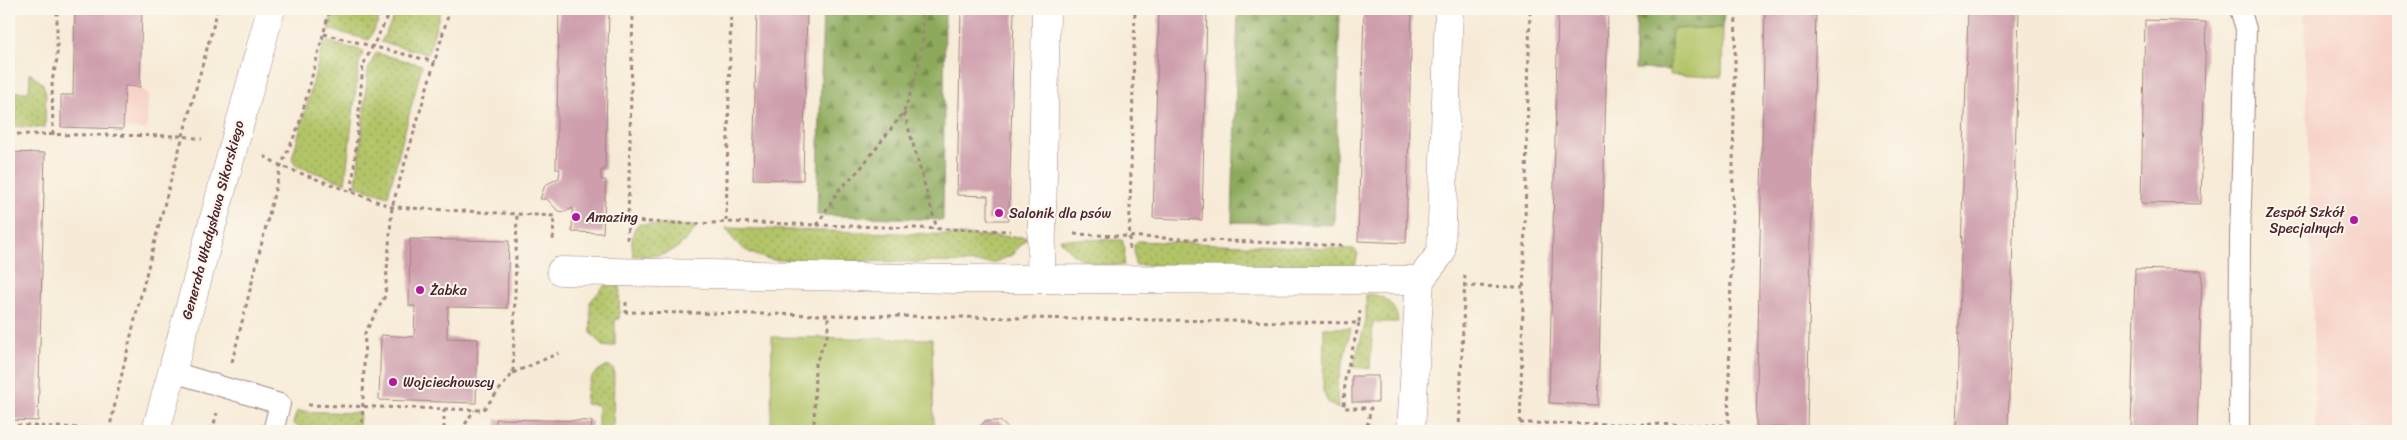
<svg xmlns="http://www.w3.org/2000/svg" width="2407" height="440" font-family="Sriracha,sans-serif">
<defs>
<pattern id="grass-dots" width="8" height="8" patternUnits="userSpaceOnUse" patternTransform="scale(1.25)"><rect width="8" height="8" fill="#b2c467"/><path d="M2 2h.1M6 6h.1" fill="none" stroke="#939f55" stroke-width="1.8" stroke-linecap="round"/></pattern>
<pattern id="forest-firs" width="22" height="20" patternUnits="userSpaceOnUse" patternTransform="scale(1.25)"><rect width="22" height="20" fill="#8daa5c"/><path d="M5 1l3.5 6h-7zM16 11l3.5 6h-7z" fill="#758a4c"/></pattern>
</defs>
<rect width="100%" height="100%" fill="#fbf7ec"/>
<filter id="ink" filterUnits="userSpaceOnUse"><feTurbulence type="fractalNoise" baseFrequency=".02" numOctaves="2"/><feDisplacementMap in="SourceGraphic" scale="10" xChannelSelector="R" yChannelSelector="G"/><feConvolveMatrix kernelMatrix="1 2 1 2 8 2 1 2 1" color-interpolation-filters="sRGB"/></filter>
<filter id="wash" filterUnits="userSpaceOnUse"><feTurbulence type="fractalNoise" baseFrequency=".0096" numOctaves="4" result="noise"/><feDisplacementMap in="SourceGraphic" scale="20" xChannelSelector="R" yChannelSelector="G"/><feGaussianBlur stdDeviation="1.12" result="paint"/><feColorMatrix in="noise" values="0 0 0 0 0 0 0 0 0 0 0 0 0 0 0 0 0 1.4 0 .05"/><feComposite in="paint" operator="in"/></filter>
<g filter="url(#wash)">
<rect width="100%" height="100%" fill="#f7ebd7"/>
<g fill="#f7d1c7">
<path d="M2304,9H2398V431H2316Z"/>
<path d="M73,85L140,87L148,94L147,129L61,127V95H73Z"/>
</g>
<g fill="url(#grass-dots)" stroke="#7e7249">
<path d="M333,9H384L369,40L328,29Z"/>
<path d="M398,9H441L428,54L381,42Z"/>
<path d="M324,41L364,51L359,63L345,183L297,166L292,159Z"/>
<path d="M376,53L422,65L388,196L356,186L368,70Z"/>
<path d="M30,73L43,84L46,93L45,128L9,126V92H29Z"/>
<path d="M638,224L697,226C677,254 666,257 633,256C632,244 630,233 638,224Z"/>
<path d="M726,228L1028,237L1012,255L993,263L774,260C751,256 737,248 726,228Z"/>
<path d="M1060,239L1122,240L1125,249L1124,265C1095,266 1077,264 1060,239Z"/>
<path d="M1138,241L1354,249L1358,253L1355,267L1135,265L1134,245Z"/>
<path d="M620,282L619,319H615V345L611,347L602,346L591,333L590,302L604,286Z"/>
<path d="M1366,294C1383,294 1396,304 1398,322H1373L1370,369L1353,367L1366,321Z"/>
<path d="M1324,328H1351L1337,386L1338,409L1328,403L1323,391Z"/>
<path d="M606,366H610L614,370L613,431H598V405L585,404C587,385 587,376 606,366Z"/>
<path d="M297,411L360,413L359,431C339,431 310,437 293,423Z"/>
</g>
<g fill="url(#forest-firs)" stroke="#6c6444">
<path d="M823,9H945L943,220L817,215Z"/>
<path d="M1238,9H1340L1334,225L1232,222Z"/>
<path d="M1637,9H1724L1723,28L1672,29L1670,70L1635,69Z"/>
</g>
<g fill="#b2c467" stroke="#7e7249">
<path d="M1723,28L1722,77L1670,75L1672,29Z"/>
<path d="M772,337L932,339L934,431H771Z"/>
</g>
<g id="blocks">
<g fill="#ce9eac">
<path d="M75,9H142L140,87L125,86L123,129L61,127V95H73Z"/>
<path d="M559,9H609L605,170H601V180H606L603,233L572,232L573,208L564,212L558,211L547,199H540L545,185L559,178L560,169H556Z"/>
<path d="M757,9H807L803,180L753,179Z"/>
<path d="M961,9H1014L1009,220H988V196L957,195Z"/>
<path d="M1159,9H1207L1202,220L1153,218Z"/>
<path d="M1364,9H1412L1406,243L1358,241Z"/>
<path d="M1558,9H1608L1598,405L1549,403Z"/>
<path d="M1765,9H1816L1807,428L1756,427Z"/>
<path d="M1968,9H2019L2008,431H1956Z"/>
<path d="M2145,20L2206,22L2201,204L2141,203Z"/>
<path d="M9,152L45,153L38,421L9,420Z"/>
<path d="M410,239L509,241L507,308L448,307L447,338L478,339L476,403L379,400L381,335L414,337L415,306H409Z"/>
<path d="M2135,269L2202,271L2197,431H2131Z"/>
<rect x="1352" y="376" width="26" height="26"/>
<path d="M496,419L592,421L591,431H496Z"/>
<path d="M985,421H1000L1011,431H976Z"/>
</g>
</g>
</g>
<g filter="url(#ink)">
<use href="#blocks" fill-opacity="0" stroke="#a08581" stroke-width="1"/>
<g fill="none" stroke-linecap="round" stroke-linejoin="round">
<defs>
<g id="service">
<path d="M173,372L280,404L273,431"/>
<path d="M2239,431L2240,238L2246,29L2240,9"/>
</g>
<g id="minor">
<path d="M561,271L954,279L1420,280"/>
<path d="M1041,279L1046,9"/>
<path d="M1411,431L1420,280L1441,253L1449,9"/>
</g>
<path id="tertiary" d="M156,431L271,9"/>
</defs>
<use href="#service" stroke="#a08581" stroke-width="22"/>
<use href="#minor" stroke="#a08581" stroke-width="29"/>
<use href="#tertiary" stroke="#a08581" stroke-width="29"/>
<g stroke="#a08581" stroke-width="3" stroke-dasharray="4 4" stroke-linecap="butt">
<path d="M633,9L628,221L695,224L726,222"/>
<path d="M731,9L726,222L1010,231"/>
<path d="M324,34L435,62"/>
<path d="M904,112C916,77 927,46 921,9"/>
<path d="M9,134L182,136L202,139"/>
<path d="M53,135L52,81L57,59V9"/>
<path d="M264,156L281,166L392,207L554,216L553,242"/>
<path d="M352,191L363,65L392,9"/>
<path d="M817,225L838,191L860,169L904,112L937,229"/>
<path d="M1074,234L1342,246"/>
<path d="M627,240L628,221"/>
<path d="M1129,249L1135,9"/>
<path d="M1464,286L1523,287"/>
<path d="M626,302V312L1359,323L1360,310"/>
<path d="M1359,323L1345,379L1344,408H1371L1366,431"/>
<path d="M232,362L281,166L299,125L330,9"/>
<path d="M513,373L559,353"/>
<path d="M308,405L483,410L513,373L517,214"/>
<path d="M444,409V431"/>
<path d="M1520,423L1728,425"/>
<path d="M9,425L106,429"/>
<path d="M109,431C140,289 179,149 218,9"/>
<path d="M212,431L217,413"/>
<path d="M362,431L365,333L385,296L392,207L450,9"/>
<path d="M461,431L474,410"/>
<path d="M814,431L815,365L828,333V315"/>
<path d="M1459,431L1465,274"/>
<path d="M1520,431L1530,9"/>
<path d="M1728,431L1736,9"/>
</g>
<use href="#service" stroke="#fff" stroke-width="20"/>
<use href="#minor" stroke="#fff" stroke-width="28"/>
<use href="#tertiary" stroke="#fff" stroke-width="28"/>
</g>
</g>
<g fill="#b5179e" stroke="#fbf7ec" stroke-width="2">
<circle cx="999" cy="213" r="5"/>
<circle cx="576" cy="217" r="5"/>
<circle cx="2354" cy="220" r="5"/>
<circle cx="420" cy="290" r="5"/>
<circle cx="393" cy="382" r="5"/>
</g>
<g text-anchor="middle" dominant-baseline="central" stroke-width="4" stroke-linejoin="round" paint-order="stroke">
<g font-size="14" fill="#4a1f2b" stroke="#fbf7ec" text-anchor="start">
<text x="2344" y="212" text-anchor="end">Zespół Szkół<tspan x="2344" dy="16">Specjalnych</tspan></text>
<text x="1009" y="213">Salonik dla psów</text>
<text x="586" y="217">Amazing</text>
<text x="430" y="290">Żabka</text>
<text x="403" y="382">Wojciechowscy</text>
</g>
<g font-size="14" fill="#4a1f2b" stroke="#fbf7ec">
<text transform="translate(213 220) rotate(-75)">Generała Władysława Sikorskiego</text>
</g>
</g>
<rect width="2407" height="440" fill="none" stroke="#fbf7ec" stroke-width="30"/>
</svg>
